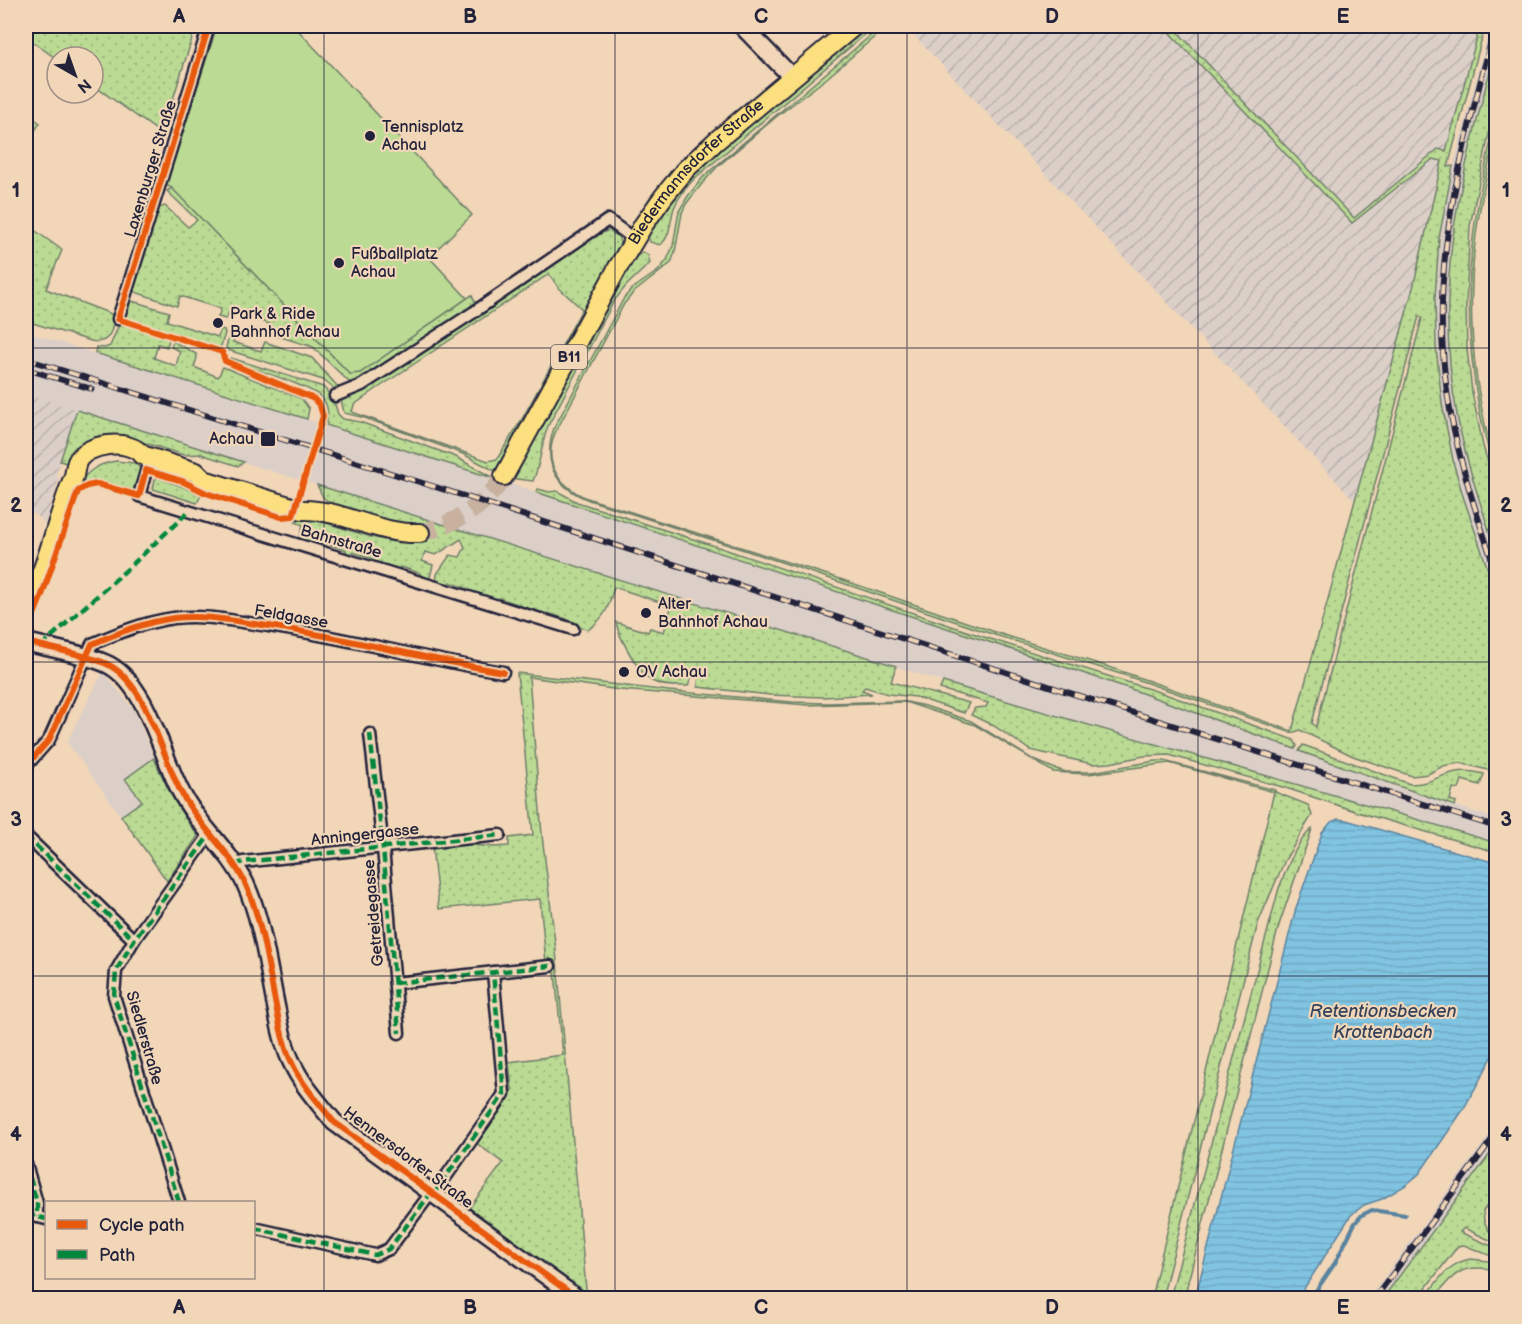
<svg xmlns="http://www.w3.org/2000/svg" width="1522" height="1324" font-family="'Balsamiq Sans',sans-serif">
<defs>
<pattern id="industrial-furrows" width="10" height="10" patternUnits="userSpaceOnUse" patternTransform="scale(1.5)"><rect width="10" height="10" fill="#dbcfc8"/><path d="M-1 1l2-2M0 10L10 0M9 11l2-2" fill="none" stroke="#bcb1ad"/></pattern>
<pattern id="green-dots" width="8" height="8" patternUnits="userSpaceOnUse" patternTransform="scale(1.5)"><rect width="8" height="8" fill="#bbdb94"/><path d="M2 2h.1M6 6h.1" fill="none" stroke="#a0bc80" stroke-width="1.8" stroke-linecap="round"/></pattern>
<pattern id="water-rules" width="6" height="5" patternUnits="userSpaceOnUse" patternTransform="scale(1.5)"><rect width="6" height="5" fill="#80c4e1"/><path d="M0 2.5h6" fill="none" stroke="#6ea8c2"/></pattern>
</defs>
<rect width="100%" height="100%" fill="#f1d6b8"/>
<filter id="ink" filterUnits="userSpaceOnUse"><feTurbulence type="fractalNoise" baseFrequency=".0167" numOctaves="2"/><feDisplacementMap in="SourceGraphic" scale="12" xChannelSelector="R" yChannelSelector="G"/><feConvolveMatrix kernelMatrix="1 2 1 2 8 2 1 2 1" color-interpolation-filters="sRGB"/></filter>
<g filter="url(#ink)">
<g fill="#dbcfc8">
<path d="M1490,26H1496V48L1457,207L1450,269L1448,313L1450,355L1458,419L1474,485L1496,552V593L1463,496L1454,465L1442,404L1435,321L1436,270L1446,195Z"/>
<path d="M26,332L476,472L1128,688L1407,790L1496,819V843L1277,778L1168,749L967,689L26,394Z"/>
<path d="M103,672L134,710L154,758L125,779L142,801L121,816L67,742Z"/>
<path d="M1496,1126V1146L1477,1173L1383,1298H1369Z"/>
</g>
<g fill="url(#industrial-furrows)">
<path d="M905,26H1485L1449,162L1442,161L1413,288L1355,501Z"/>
<path d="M26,394L77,410L56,475L59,478L45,523L26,507Z"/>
</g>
<g fill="url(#green-dots)" stroke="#6e7e68" stroke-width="1.5" fill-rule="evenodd">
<path d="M26,26H196L162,134L93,85V57H57V59L26,37Z"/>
<path d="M864,26H875L694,179C686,188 678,197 674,208C670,220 671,237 660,245L650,242L647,233L692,172Z"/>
<path d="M882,26H887L827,78L776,117L717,167L701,185L686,204L682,213L675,252L671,263L633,293L624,304L555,433C543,463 557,483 584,497L834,577L1004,635L1112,668L1292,731L1413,288L1442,161L1433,159L1352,223L1163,26H1172L1354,218L1438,149L1446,151L1480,26H1485L1448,167L1453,166L1439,238L1435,298L1436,346L1442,404L1454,465L1463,496L1496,593V772L1460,763L1443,766L1428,774L1412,776L1353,756L1300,730L1292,733L1124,675L992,634L781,562L589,500C555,487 542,464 554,428L624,298L632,289L658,271L667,260L673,246L679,211L688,196L704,176ZM1419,316L1422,318L1316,727L1312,723Z"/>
<path d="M1496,48V100L1470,226L1466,306L1467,349L1472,392L1483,446L1496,489V552C1482,508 1467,465 1458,420C1443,345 1445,264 1461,189C1470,142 1484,95 1496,48Z"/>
<path d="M26,113L40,123L26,144Z"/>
<path d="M1496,117V131C1488,168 1479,205 1475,243C1466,318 1475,396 1496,468V476C1471,397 1463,312 1474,230C1479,192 1488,155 1496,117Z"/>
<path d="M172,188L350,374L360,373L472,295L476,304L361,379L357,382H349L313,347L268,333L270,324L229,312L226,319L218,317L221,309L180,296L177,306L135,292L134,289L158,208L165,206L188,227L197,220L167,191Z"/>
<path d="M26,224L62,250L46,289L114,315C113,331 109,345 91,341L26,321Z"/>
<path d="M609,230L619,238L621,247L495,471L463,454L365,418L344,413L341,399L349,394L363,391L587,240ZM549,274L559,288L582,309L522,419L497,459L488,461L352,412L354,405L375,390Z"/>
<path d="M643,252L648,255L650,263L626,286L614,301L548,426C541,444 541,463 533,481L509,478L516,475L627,262Z"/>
<path d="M132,301L169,312L167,321L218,337L221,329L224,330L225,333L221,346L219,347L126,319L123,315L128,303Z"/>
<path d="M122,324L169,339L167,347L158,344L154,358L176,366L180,351L171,347L173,341L196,354L197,358L194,367L218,377L223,367L302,399L309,409L307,419L95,353L96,347L105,348L110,346L118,327Z"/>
<path d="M233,332L236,333L233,342L261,351L265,342L312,358L340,389L336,390L323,380L228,350L226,347L230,334Z"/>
<path d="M231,358L323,387L333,398L338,414L343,419L360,422L456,457L493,478L326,425C329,415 329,406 322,398C314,387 247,367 230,360Z"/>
<path d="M77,410L244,462L238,466L201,454L184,455L129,438L69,458L66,463L60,461Z"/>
<path d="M116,461L134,463L140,468V473L133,490L95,480L74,490C85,473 96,464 116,461Z"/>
<path d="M158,478L181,486L201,495L197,503L153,489L155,479Z"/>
<path d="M317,485L896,666L891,682L969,703L964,713L916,697L888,694L865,687L862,690L872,694L823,697L770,695L698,687L699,667H696L688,686C677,686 664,687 654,682C640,676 619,638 616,622L648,632L650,628L664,632L671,608L660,604V602L614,587C608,609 606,616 588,630L568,623L567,619L548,613L547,616L518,607V604L499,598L496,601L470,593L469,589L450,582L447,586L436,582L437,574L450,555L460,557L465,547L461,539L436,555L425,552L422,561L433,565L430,577L427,579L421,578L420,573L401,567L398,571L371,562V558L352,552L349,556L346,553V550L327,544L324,548L299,541L303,525L295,522L299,518L305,516C329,523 397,550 418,541L417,525L388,521L331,504L323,497Z"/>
<path d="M538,489L549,492L557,491L577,502L718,547L987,638L1162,693L1294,740L1297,746L1295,749L1128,688L536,492Z"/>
<path d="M517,673L669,691L792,702L827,703L902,701L925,706L971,721L1032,759L1053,768L1066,772H1092L1155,761H1164L1275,790V792L1308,805L1312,815L1285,860L1258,923L1162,1298H1151L1274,792L1169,763L1088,774L1053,772L975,725L905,702L808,705L620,690L529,677L542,835L556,951L586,1289L599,1298H589L467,1211L503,1163L475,1142L512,1090L509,1062L563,1055L554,962L546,963L540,899L439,909L432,847L458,844L495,847L509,846V838L533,835Z"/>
<path d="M943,682C1127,738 1313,787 1496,843V852L1361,813L1286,788L1169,755L1144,756L1110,763L1093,764L1030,750L994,726L971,715L975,708L986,707L988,703L940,689Z"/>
<path d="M1303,745L1410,784C1440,784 1447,764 1484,774L1480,785L1462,780L1459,789L1453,788L1450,800L1456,802L1455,806L1299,751Z"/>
<path d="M154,758C166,787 179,812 198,836L167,881L121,816L142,801L125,779Z"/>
<path d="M1312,829L1279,925L1184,1298H1170L1279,888C1287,869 1295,843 1312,829Z"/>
<path d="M1496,1146V1193L1483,1211L1484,1221L1489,1231L1493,1227L1491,1218L1496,1203V1243L1464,1228L1460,1232L1496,1248V1258L1464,1245L1458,1246L1418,1298H1383Z"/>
<path d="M1471,1259L1496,1262V1270C1461,1263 1455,1273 1434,1298H1425C1437,1281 1449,1262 1471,1259Z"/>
</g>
<path fill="#bbdb94" stroke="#6e7e68" stroke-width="1.5" d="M217,26H294L472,215L429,257L467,298L360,373L350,374L172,188L166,185Z"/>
<path fill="url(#water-rules)" stroke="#5a839f" stroke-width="1.5" d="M1338,819L1346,820L1496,863V1050L1463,1110L1419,1174L1406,1185L1382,1199L1364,1205L1351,1215L1298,1298H1195L1296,908L1322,833L1331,822Z"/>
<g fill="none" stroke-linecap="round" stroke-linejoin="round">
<path stroke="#5a839f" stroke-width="4" d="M1311,1298L1335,1263L1355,1223L1362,1215L1372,1210L1405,1215"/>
<path stroke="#c8b29f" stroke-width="18" stroke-dasharray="18 9" stroke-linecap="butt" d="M420,533C455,524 485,507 504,476"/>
<defs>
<g id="street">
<path d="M118,319L209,26"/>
<path d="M335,396L362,385L474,312L608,220L634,239"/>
<path d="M150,457L139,496L573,629"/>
<path d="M370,734L383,848L399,1033"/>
<path d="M26,766L49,740L92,644C118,633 145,622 174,618C206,614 238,622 269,626C348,638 424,659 503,672"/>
<path d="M26,836L134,940"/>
<path d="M234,865L243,862L500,835"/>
<path d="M395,983L550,966"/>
<path d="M26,1164L37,1203V1217"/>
<path d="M433,1195L504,1094L493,972"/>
<path d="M179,1202L114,996L116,971L134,940L210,834"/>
<path d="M26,1214L46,1219"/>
<path d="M254,1228L375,1255L389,1249L431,1193"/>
</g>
<g id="secondary">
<path d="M742,26L792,77"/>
<path d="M26,642C48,648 90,655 109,665C149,687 161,756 182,794C199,826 229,850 245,883C263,922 268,969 277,1011C280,1028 284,1047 292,1063C302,1085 319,1103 334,1122L577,1298"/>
</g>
<g id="primary">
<path id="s1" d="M504,476L617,269L644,224L664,196L686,169L716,141L854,26"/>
<path d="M26,606C49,566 56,518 74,476C75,472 75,467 77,462C86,443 129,438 142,455L196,472L204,480L302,510C342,509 378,535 420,533"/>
</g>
</defs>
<use href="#street" stroke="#22223b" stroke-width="15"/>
<use href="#secondary" stroke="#22223b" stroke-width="21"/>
<use href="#primary" stroke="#22223b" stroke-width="22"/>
<use href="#street" stroke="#f1d6b8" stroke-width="10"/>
<use href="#secondary" stroke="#f1d6b8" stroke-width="16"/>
<use href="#primary" stroke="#fce080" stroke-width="18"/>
<defs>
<g id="rail">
<path d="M1495,26C1461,157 1425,272 1450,410C1460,466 1478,518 1496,572"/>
<path d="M26,359L461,495L1064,691L1496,827"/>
<path d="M26,369L92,389"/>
<path d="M1375,1298L1496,1134"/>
</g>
</defs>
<use href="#rail" stroke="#22223b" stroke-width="6"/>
<use href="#rail" stroke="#f1d6b8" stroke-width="4" stroke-dasharray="11" stroke-linecap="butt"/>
<g stroke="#00873e" stroke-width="4.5" stroke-dasharray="9 4.5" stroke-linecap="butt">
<path d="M41,646L134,563L189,511"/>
<path d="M370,734L383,848L399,1033"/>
<path d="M26,836L134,940"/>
<path d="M234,865L243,862L500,835"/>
<path d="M395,983L550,966"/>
<path d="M26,1164L37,1203V1217"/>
<path d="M433,1195L504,1094L493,972"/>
<path d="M179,1202L114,996L116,971L134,940L210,834"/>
<path d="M26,1214L46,1219"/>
<path d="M254,1228L375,1255L389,1249L431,1193"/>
</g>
<defs>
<g id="cycleway">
<path d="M26,634L42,595L78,491L87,486L97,484L139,496L146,470L182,481L206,493L281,517L293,516L323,416L320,406L314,399L225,361L222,352L118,319L209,26"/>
<path d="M26,642C48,648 90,655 109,665C149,687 161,756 182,794C199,826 229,850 245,883C263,922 268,969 277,1011C280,1028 284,1047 292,1063C302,1085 319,1103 334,1122L577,1298"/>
<path d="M26,766L49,740L92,644C118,633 145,622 174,618C206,614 238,622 269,626C348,638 424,659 503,672"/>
</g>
</defs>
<use href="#cycleway" stroke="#f1d6b8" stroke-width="10"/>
<use href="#cycleway" stroke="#e8590c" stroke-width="6"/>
</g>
</g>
<path fill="none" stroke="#22223b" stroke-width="1.5" stroke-opacity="0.55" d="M324,26V1298M615,26V1298M907,26V1298M1198,26V1298M26,348H1496M26,662H1496M26,976H1496"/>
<g fill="#22223b" stroke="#f1d6b8" stroke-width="2">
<circle cx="370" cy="136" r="6"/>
<circle cx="339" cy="263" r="6"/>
<circle cx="218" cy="323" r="6"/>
<rect x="260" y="431" width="16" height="16" rx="3"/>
<circle cx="646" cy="613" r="6"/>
<circle cx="624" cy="672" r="6"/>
</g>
<g text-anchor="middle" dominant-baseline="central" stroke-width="4.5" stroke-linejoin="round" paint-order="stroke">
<rect fill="#f1d6b8" stroke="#605860" stroke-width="1.5" x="551" y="345" width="36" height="24" rx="4.5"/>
<g font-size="15" font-weight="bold" fill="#22223b">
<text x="569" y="357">B11</text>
</g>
<g font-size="16" fill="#22223b" stroke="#f1d6b8" text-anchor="start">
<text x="382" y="127">Tennisplatz<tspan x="382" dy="18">Achau</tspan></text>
<text x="351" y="254">Fußballplatz<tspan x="351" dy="18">Achau</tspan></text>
<text x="230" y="314">Park &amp; Ride<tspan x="230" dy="18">Bahnhof Achau</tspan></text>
<text x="254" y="439" text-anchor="end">Achau</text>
<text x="658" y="604">Alter<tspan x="658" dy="18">Bahnhof Achau</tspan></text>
<text x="636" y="672">OV Achau</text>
</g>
<g font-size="16" fill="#22223b" stroke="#f1d6b8">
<text stroke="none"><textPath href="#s1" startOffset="362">Biedermannsdorfer Straße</textPath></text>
<text transform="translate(151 169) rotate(-73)">Laxenburger Straße</text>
<text transform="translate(341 542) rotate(16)">Bahnstraße</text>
<text transform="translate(291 617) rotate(10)">Feldgasse</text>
<text transform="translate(365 835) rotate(-6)">Anningergasse</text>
<text transform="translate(374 913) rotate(-95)">Getreidegasse</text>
<text transform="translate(144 1038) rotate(74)">Siedlerstraße</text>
<text transform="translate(408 1158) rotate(37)">Hennersdorfer Straße</text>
</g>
<g font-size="18" font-style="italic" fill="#35425c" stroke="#f1d6b8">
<text x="1383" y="1011">Retentionsbecken<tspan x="1383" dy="21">Krottenbach</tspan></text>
</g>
</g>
<rect width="1522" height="1324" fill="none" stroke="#f1d6b8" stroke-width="66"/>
<rect x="45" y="1201" width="210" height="78" fill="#f1d6b8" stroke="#9e8e86" stroke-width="1.5"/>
<rect x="57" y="1220" width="30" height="9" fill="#e8590c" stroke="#9e8e86" stroke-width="1.5"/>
<text x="99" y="1231" font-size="18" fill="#22223b">Cycle path</text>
<rect x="57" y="1250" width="30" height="9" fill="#00873e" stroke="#9e8e86" stroke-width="1.5"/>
<text x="99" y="1261" font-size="18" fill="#22223b">Path</text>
<g transform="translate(75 75) rotate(140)"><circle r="28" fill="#f1d6b8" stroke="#9e8e86" stroke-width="1.5"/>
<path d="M0-4.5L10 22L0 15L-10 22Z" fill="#22223b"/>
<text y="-9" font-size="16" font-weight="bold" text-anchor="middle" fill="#22223b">N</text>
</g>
<rect x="33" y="33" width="1456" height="1258" fill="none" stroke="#22223b" stroke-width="2"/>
<g font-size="20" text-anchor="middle" font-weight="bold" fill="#22223b">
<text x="179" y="23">A</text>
<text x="470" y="23">B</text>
<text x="761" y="23">C</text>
<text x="1052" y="23">D</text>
<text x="1343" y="23">E</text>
<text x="16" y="197">1</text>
<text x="1506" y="197">1</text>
<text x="16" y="512">2</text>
<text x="1506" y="512">2</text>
<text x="16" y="826">3</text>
<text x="1506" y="826">3</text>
<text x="16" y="1141">4</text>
<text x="1506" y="1141">4</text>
<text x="179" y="1314">A</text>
<text x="470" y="1314">B</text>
<text x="761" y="1314">C</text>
<text x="1052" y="1314">D</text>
<text x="1343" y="1314">E</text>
</g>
</svg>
